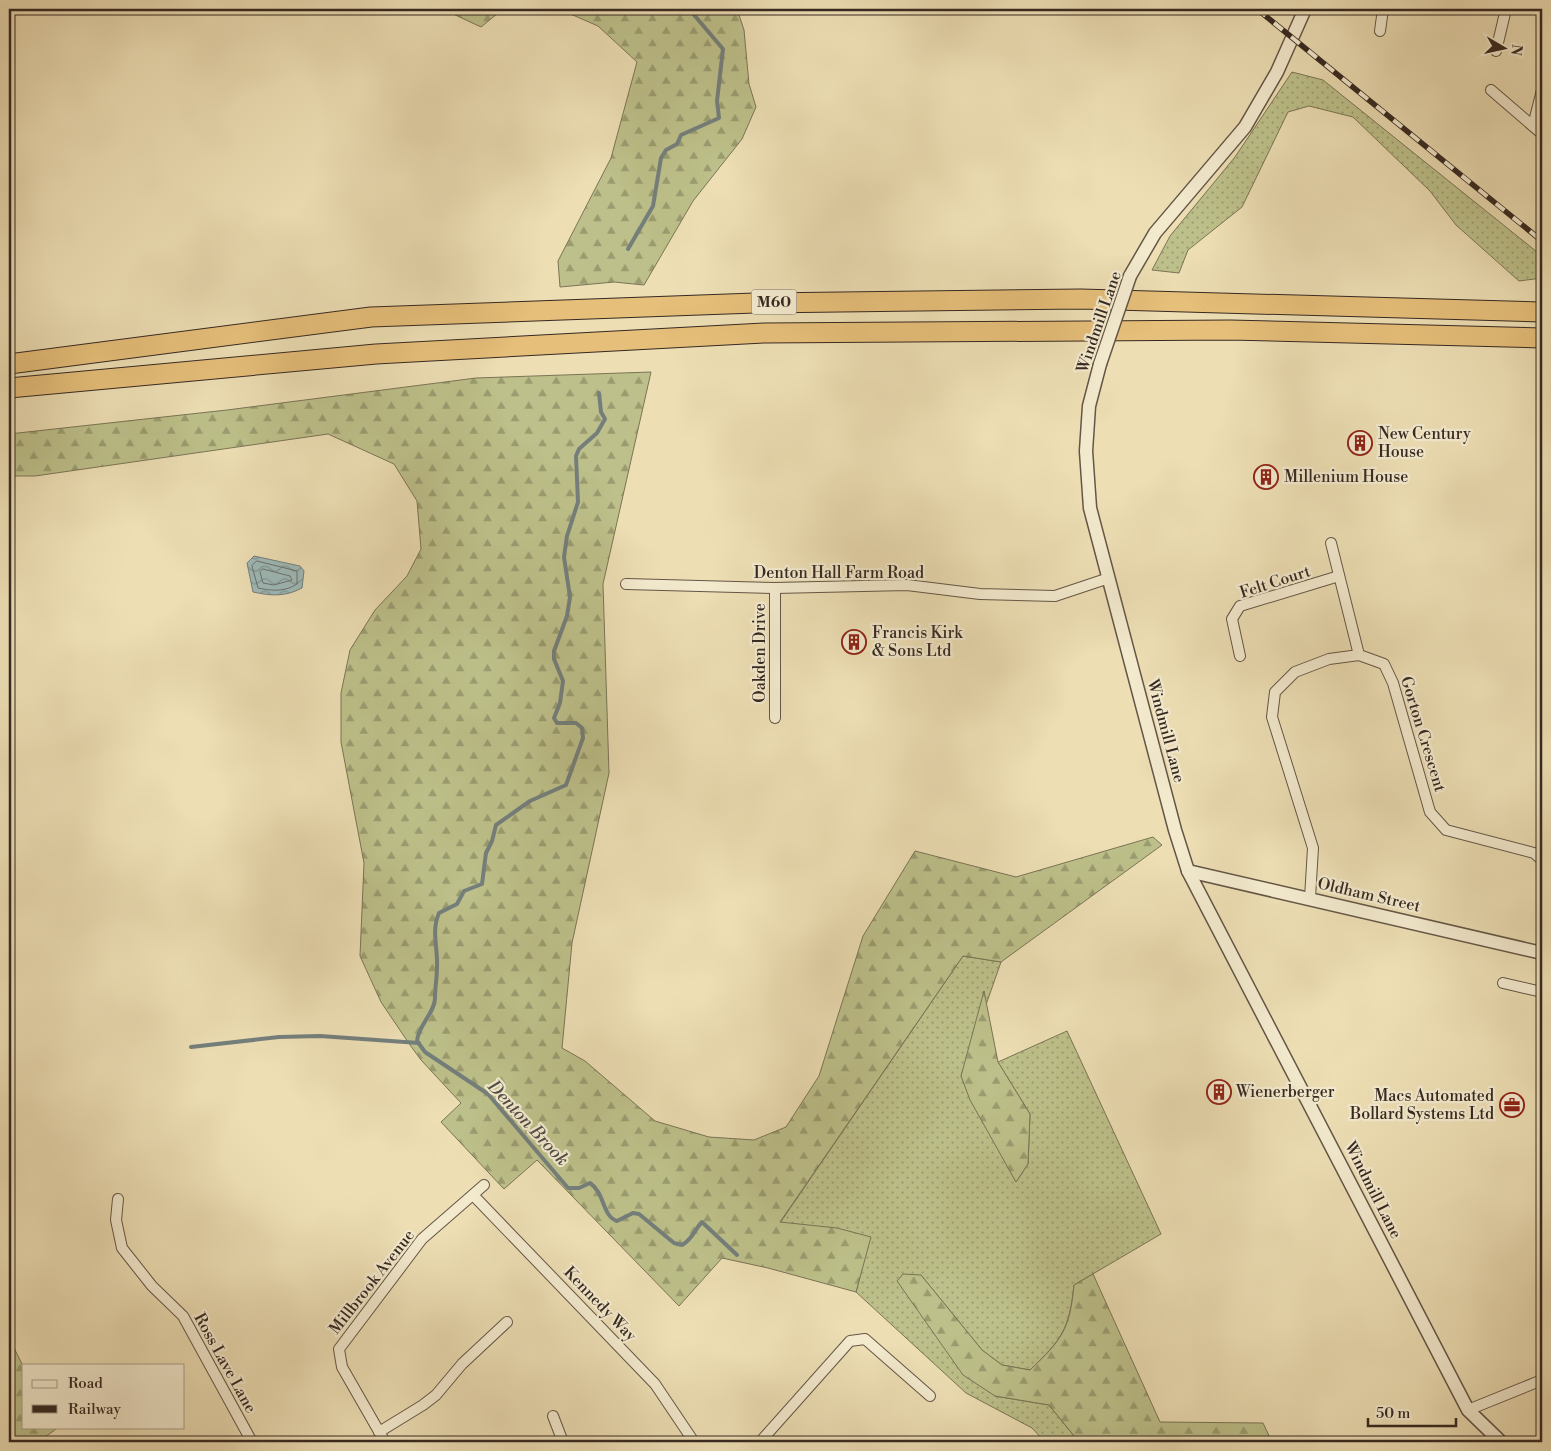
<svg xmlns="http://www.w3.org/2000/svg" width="1551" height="1451" font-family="'Libre Bodoni',serif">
<defs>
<pattern id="grass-dots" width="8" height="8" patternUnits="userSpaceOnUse" patternTransform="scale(1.25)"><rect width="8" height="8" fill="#bdc08a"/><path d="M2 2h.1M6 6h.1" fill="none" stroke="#9a9c70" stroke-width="1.8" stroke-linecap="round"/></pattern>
<pattern id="forest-firs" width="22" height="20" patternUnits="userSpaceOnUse" patternTransform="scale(1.25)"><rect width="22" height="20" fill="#bdc08a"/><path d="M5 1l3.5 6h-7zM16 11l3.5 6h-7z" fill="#9a9c70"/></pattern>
<pattern id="water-waves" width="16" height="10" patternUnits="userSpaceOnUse" patternTransform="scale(1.25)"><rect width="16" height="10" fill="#9db9b8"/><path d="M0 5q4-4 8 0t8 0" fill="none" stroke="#819695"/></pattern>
</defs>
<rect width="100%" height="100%" fill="#eddeb4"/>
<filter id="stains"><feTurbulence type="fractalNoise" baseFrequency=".004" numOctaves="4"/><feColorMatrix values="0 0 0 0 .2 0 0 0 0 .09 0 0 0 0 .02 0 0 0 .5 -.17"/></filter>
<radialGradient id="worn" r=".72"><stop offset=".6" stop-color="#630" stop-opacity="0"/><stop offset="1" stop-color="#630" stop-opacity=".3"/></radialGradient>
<g fill="url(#grass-dots)" stroke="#7a7456">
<path d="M1292,72L1323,80L1542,256V278L1519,281L1456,225L1430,191L1353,117L1309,106L1288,112L1242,207L1188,250L1179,273L1152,270L1170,236L1235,157Z"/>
<path d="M963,956L1001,962L961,1076L1016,1182L1028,1164L1030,1114L998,1062L1067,1031L1161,1234L1074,1285C1069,1330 1062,1339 1030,1370L1002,1365L982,1350L921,1275L995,1396L1049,1405L1079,1442H1045L1032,1428L966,1393L856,1292L870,1237L780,1223Z"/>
</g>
<g fill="url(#forest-firs)" stroke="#7a7456">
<path d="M448,9H503L481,27L449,12Z"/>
<path d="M559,9H737L744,30L749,84L756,107L742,139L693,201L644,285L614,282L560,287L558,261L611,158L637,62L598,26Z"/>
<path d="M651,372L603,584L609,773L572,943L562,1048L585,1061L655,1121L709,1137L754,1140L786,1127L819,1076L863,936L915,851L1016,877L1153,837L1162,845L1001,962L963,956L780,1222L837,1228L871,1237L856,1292L768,1268L722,1258L679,1306L537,1160L504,1189L441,1122L461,1103L421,1060L410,1045L381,1002L360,956L364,863L341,742V693L350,650L375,610L407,576L421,549L417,501L394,464L328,434L35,476H9V434L227,410L476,378Z"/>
<path d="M984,991L998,1062L1030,1114L1028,1164L1016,1182L970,1100L961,1076Z"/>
<path d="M903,1274L921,1275L982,1350L1002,1365L1030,1370C1062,1340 1070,1329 1074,1285L1093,1274L1160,1422L1263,1423L1272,1442H1079L1049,1405L995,1396L963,1375L897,1281Z"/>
<path d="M9,1338L24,1368V1427H59L38,1442H9Z"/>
</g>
<path fill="url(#water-waves)" stroke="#747f7c" d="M254,556L300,566L304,571L302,588C285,597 271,596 253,592L247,563Z"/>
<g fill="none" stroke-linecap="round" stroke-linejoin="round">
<g stroke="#6a716d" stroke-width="1">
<path d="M257,561L297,571V584C285,592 272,591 258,588L252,566Z"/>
<path d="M263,569L290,576L292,580L274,585L263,583L260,572Z"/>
</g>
<g stroke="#747f7c" stroke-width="4">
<path d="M628,249L653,206L661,158L666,150L677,144L681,135L719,118L717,101L723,49L689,9"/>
<path d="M599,393L601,412L605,419L597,433L579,449L576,456L578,502L567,536L564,557L570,597L567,616L554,651V659L563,681L560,703L554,718L557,723H576L582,728L583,738L566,785L530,801L496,825L492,841L486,853L482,884L464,891L457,904L439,913C431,931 438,948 437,967C437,978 435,987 435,998C435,1013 418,1025 417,1041L425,1052L488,1094L568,1188H579L590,1183C605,1193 602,1216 617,1221L633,1213L639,1214L674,1243L682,1245C693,1239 694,1230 702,1222L737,1255"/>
<path d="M191,1047L279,1037L320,1036L419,1043"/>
</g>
<defs>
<g id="minor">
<path d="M1380,31L1383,9"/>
<path d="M1496,51L1506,9"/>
<path d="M1491,90L1542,134"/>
<path d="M1533,126L1542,90"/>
<path d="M1331,543L1359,655"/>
<path d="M626,584L775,588L907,585L980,594L1055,596L1109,578"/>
<path d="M1240,656L1232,619L1240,606L1339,576"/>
<path d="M775,718V588"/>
<path d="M1310,898L1313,848L1272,717L1275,692L1295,672L1329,659L1359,655L1384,664L1393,683L1430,812L1446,830L1534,853L1542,860"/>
<path d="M1503,983L1542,992"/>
<path d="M473,1195L655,1384L694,1442"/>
<path d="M118,1199L116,1220L122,1248L152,1286L183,1316L252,1442"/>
<path d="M1468,1410L1542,1380"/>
<path d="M553,1416L563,1442"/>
<path d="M379,1432L423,1405L436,1395L462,1364L507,1322"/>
<path d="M385,1442L342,1367L339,1349L422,1239L484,1185"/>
<path d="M760,1442L850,1341L865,1339L930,1396"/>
</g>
<g id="tertiary">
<path d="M1130,276L1155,233L1245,127L1277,72L1305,9"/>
<path d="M1100,364L1089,406L1086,451L1090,508L1175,830L1188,871L1468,1410L1501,1442"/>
<path d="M1188,871L1542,953"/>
</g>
<g id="motorway">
<path d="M9,364L371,317L755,303L1081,299L1542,312"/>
<path d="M9,388L376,354L764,333L1230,330L1542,338"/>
</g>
</defs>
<use href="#minor" stroke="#645646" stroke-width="12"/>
<use href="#tertiary" stroke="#645646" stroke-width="15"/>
<use href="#motorway" stroke="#362922" stroke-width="21"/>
<use href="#minor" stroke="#f3eace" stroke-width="10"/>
<use href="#tertiary" stroke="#f3eace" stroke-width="12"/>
<use href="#motorway" stroke="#e6bf7a" stroke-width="19"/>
<defs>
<path id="rail" d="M1257,9L1542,241"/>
</defs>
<use href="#rail" stroke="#362922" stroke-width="5.5"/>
<use href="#rail" stroke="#f3eace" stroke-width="4" stroke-dasharray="11" stroke-linecap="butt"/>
<defs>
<path id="tertiary-bridge" d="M1100,364L1130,276"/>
</defs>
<use href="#tertiary-bridge" stroke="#645646" stroke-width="15" stroke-linecap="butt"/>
<use href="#tertiary-bridge" stroke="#f3eace" stroke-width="12"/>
</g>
<defs>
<symbol id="building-ring" viewBox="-11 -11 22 22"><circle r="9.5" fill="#f3eace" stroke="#8f2418" stroke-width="1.5"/><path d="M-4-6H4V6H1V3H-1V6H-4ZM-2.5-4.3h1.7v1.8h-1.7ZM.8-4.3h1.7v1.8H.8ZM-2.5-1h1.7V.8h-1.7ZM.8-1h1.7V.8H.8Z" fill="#8f2418"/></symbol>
<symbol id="office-ring" viewBox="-11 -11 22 22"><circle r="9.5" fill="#f3eace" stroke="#8f2418" stroke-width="1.5"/><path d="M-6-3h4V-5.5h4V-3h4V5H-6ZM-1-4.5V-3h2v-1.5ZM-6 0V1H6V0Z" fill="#8f2418"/></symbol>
</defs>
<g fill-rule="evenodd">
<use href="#building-ring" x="1346" y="429" width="28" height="28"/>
<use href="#building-ring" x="1252" y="463" width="28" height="28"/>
<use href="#building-ring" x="840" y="628" width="28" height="28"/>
<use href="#building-ring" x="1205" y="1078" width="28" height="28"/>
<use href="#office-ring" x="1498" y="1091" width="28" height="28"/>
</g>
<g text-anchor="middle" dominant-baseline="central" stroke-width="4.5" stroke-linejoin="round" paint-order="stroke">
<rect fill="#f3eace" stroke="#6f6356" stroke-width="1" x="751.5" y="289.5" width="45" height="25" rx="4"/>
<g font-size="15" font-weight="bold" fill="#362922">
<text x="774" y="302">M60</text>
</g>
<g font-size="16" fill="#362922" stroke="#f3eace">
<text transform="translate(1099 322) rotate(-71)">Windmill Lane</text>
<text x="839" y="573">Denton Hall Farm Road</text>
<text transform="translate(1275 582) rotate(-18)">Felt Court</text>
<text transform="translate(760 653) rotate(-90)">Oakden Drive</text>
<text transform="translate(1166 731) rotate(75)">Windmill Lane</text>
<text transform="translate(1423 734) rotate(73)">Gorton Crescent</text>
<text transform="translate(1369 895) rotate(13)">Oldham Street</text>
<text transform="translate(1373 1190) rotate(63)">Windmill Lane</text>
<text transform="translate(372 1282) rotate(-52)">Millbrook Avenue</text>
<text transform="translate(600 1304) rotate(46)">Kennedy Way</text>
<text transform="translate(225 1363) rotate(61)">Ross Lave Lane</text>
</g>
<g font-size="16" fill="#362922" stroke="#f3eace" text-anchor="start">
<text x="1378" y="434">New Century<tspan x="1378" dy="18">House</tspan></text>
<text x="1284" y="477">Millenium House</text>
<text x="872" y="633">Francis Kirk<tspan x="872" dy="18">&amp; Sons Ltd</tspan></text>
<text x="1236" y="1092">Wienerberger</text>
<text x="1494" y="1096" text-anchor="end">Macs Automated<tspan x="1494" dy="18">Bollard Systems Ltd</tspan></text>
</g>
<g font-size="18" font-style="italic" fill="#504d48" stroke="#f3eace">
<text transform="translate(528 1123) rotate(47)">Denton Brook</text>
</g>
</g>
<rect width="1551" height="1451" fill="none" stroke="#eddeb4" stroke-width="30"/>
<rect x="10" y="10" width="1531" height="1431" fill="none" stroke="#362922" stroke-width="2.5"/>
<rect x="15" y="15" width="1521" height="1421" fill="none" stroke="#362922"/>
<rect x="22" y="1364" width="162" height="65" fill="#f3eace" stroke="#a79d89"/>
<rect x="32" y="1380" width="25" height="8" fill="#f3eace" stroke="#a79d89"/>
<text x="68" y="1388" font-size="15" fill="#362922">Road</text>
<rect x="32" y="1405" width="25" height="8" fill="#362922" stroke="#a79d89"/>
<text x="68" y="1414" font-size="15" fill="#362922">Railway</text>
<g transform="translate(1504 48) rotate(99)" stroke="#f3eace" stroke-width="4" paint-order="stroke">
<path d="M0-4L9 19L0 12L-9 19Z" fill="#362922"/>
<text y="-8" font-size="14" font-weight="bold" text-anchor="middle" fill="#362922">N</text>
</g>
<path d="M1368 1418v8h88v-8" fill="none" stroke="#362922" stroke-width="2.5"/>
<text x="1376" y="1418" font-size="15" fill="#362922" stroke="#f3eace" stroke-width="4" paint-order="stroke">50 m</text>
<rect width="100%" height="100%" filter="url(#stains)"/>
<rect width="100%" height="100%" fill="url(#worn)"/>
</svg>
